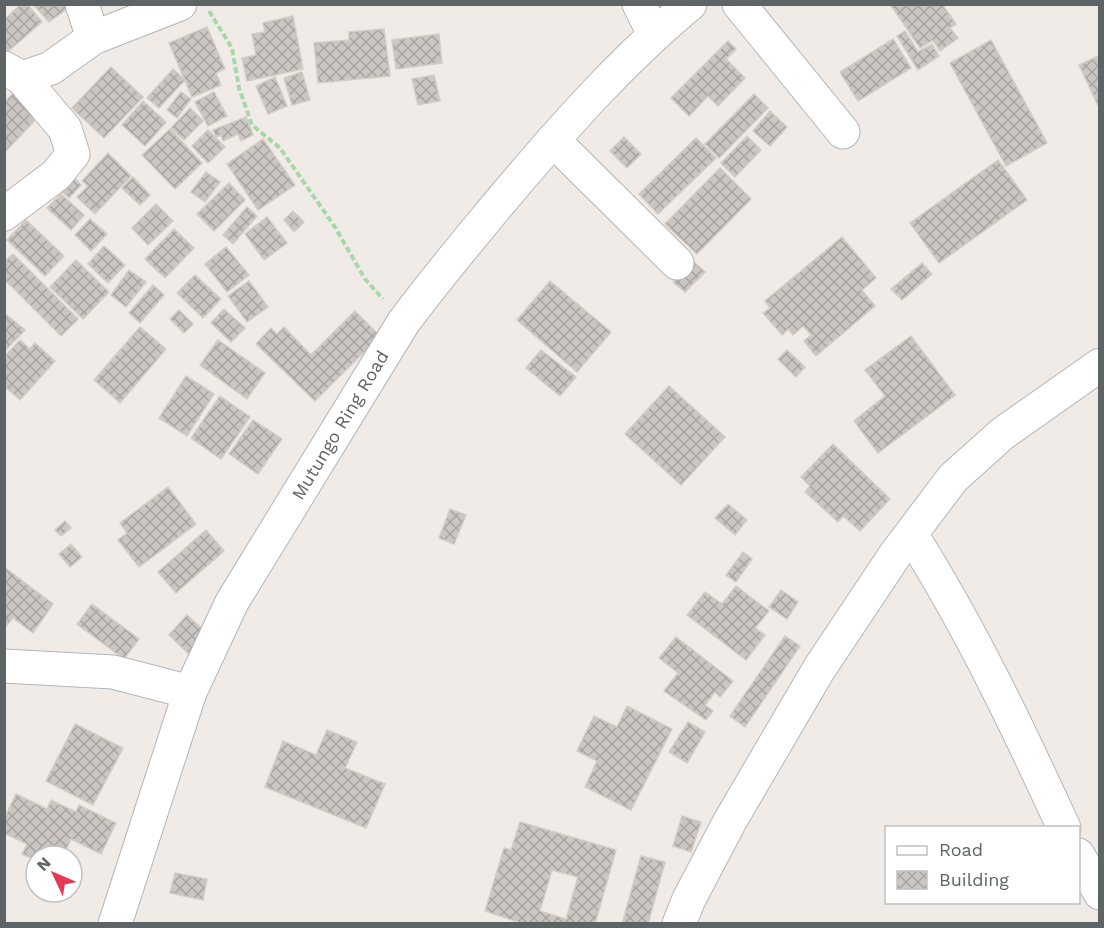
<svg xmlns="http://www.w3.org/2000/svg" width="1104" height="928" font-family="'Work Sans',sans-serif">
<defs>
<pattern id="building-cross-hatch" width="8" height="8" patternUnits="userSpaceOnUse" patternTransform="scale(1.5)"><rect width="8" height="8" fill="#cbc6c3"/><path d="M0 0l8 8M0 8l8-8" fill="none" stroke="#a8a4a2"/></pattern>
</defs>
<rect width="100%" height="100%" fill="#f0ebe7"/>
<g fill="url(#building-cross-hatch)" stroke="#d4ccc5" stroke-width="1.5" fill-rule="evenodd">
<path d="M21,4H27L42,22L5,54L4,20Z"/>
<path d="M33,4H65L68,8L49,22Z"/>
<path d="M890,4H942L956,24L950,28L958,38L940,51L933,40L920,48Z"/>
<path d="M293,16L303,69L247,81L242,58L256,55L252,34L265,32L263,23Z"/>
<path d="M207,27L225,69L216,73L221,85L192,97L169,43Z"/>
<path d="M384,29L390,76L318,83L314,43L349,40V32Z"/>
<path d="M905,31L918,52L932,44L939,56L918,70L897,36Z"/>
<path d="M439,34L442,63L396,69L392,40Z"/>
<path d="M893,39L911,68L858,101L840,72Z"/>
<path d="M991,40L1047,143L1006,166L950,63Z"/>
<path d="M728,41L736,49L726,59L745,78L718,106L708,96L689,116L671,98Z"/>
<path d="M1100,55V110L1079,65Z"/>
<path d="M111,67L143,97L104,138L72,108Z"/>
<path d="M173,69L185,80L159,108L147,98Z"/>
<path d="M302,72L310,100L292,105L284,78Z"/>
<path d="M434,75L440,101L418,105L412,79Z"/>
<path d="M275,77L287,106L268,114L256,86Z"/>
<path d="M14,92L40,115L4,153V103Z"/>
<path d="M181,92L191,99L177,118L167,110Z"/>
<path d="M214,92L227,116L208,126L195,102Z"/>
<path d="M754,94L768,108L719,158L705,144Z"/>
<path d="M143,101L166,122L145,146L122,125Z"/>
<path d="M190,108L203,121L184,140L171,128Z"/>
<path d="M770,111L787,127L770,146L753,131Z"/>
<path d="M246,117L253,135L241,141L238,134L223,141L221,135L216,137L213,130Z"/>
<path d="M170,129L202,163L175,189L142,155Z"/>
<path d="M208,130L225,147L208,163L192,146Z"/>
<path d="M747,136L761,150L735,177L721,163Z"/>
<path d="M624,137L641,154L627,168L610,151Z"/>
<path d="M696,138L716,158L658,214L639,194Z"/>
<path d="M263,139L295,185L258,210L227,164Z"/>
<path d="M108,153L131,176L95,214L77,197L88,186L82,181Z"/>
<path d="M998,160L1027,200L939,263L910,223Z"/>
<path d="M720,168L751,199L697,254L665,224Z"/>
<path d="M206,172L220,182L205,202L191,192Z"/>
<path d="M73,176L81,185L69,198L60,190Z"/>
<path d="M133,177L150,195L140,205L122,188Z"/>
<path d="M229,183L245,200L214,231L197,214Z"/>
<path d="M61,194L84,215L71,230L47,208Z"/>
<path d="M156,204L173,221L148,245L132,228Z"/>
<path d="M247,207L257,216L233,244L223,235Z"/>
<path d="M293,211L304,222L294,232L284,220Z"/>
<path d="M267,217L287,243L264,260L245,234Z"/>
<path d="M90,219L107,234L91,251L75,235Z"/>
<path d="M26,220L64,256L45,276L7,240Z"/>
<path d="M174,229L194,248L165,278L145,259Z"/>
<path d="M842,237L876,278L862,290L875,306L816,356L804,341L811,335L803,326L793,335L788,329L782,335L763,313L770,308L765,301Z"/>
<path d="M104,246L125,265L108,283L88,264Z"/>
<path d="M226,247L249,275L227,292L205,264Z"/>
<path d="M13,254L78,319L61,336L4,279V262Z"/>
<path d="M76,260L109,292L83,319L50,287Z"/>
<path d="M693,261L705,272L685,292L673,282Z"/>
<path d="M922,263L932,274L902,300L891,289Z"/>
<path d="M129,270L146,282L126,307L111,295Z"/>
<path d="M195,275L221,299L203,318L177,293Z"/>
<path d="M249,281L268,307L247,322L228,296Z"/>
<path d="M550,281L611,332L577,372L517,320Z"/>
<path d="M153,285L164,295L140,323L129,313Z"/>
<path d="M224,309L245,328L231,342L211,323Z"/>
<path d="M179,310L193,324L184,333L170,319Z"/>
<path d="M355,311L380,336L315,401L256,344L271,328L277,334L284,327L311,355Z"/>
<path d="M7,315L25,330L4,352V318Z"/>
<path d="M140,327L166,349L120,403L94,380Z"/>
<path d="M911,336L955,395L878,453L854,421L885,396L865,370Z"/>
<path d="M20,340L30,349L35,343L55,361L20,400L4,386V357Z"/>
<path d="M218,340L265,373L247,399L200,365Z"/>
<path d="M541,350L576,377L560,396L526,368Z"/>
<path d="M787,350L805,367L796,377L778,359Z"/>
<path d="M186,376L214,394L187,436L159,418Z"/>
<path d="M669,386L725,437L681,485L625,434Z"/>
<path d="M220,396L250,417L221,459L191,438Z"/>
<path d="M253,420L282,439L258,474L229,454Z"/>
<path d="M833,444L890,499L860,531L843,516L838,522L805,492L810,486L801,477Z"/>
<path d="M168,487L196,524L139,567L118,540L127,533L120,523Z"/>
<path d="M728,504L747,520L735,535L715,518Z"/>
<path d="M450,509L466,515L454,544L439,538Z"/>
<path d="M65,521L71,528L61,536L55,530Z"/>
<path d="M206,530L224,551L176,593L158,572Z"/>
<path d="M71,544L82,557L70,567L59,554Z"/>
<path d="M743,552L752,559L736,582L726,575Z"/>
<path d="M4,567L53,604L33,633L13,618L4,629Z"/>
<path d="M736,586L769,611L755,628L765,635L746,660L687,615L705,592L722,604Z"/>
<path d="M781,590L798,602L787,619L769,607Z"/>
<path d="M92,604L139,639L124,659L77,624Z"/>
<path d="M187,615L209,635L191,656L169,635Z"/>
<path d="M785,636L800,646L745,727L730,716Z"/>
<path d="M676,637L733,681L720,697L715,692L705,705L713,711L706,720L664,691L678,673L659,658Z"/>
<path d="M627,706L672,729L631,810L585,787L597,761L577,751L594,716L617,727Z"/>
<path d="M688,722L705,732L687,763L669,752Z"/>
<path d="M75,724L123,748L93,805L46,781Z"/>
<path d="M327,730L357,742L345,768L385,784L366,828L265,787L283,741L316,755Z"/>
<path d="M16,794L47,809L51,800L76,812L79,805L116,823L101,854L71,839L63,856L43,847L36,860L22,854L27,844L4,833V819Z"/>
<path d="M682,816L701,822L691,852L673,846Z"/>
<path d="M520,822L616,850L595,924H524L485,911L504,848L511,850ZM552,870L578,877L566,919L540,911Z"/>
<path d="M641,856L665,862L648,924H622Z"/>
<path d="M175,873L207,879L203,900L170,893Z"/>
</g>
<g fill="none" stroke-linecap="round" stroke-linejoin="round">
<defs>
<g id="minor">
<path d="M82,4L93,38"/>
<path d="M639,4L654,34"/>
<path d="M739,4L843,132"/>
<path d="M4,68L22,78L51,68L93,38L180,4"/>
<path d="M553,140L677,263"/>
<path d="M4,214L56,175L73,154L65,129L22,78"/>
<path d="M911,534C970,627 1018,728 1064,828"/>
<path d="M4,666L113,672L190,692"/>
<path d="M1078,855L1100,893"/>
<path d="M115,924L190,692L232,602L403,323C434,281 467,242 500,202C559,132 619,63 690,4"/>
<path d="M679,924L689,899L730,821L819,669L895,555L953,478L1002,434L1100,365"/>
</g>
</defs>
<use href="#minor" stroke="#b2b6b8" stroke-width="35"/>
<path stroke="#a8d8a8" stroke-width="4" stroke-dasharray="6 3" stroke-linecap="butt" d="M209,11L232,48L239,88L252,125L280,148L335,227L365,279L383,299"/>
<use href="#minor" stroke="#fff" stroke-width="33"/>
</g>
<g text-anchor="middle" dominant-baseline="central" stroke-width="5" stroke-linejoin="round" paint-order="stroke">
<g font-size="18" fill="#5e6466" stroke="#fff">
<text transform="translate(340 425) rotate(-59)">Mutungo Ring Road</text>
</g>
</g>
<rect width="1104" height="928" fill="none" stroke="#5e6466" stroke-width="12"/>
<rect x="885" y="826" width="195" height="78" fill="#ffffff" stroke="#bfc1c2" stroke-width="1.5"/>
<rect x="897" y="846" width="30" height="9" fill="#ffffff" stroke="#bfc1c2" stroke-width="1.5"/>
<text x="939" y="856" font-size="18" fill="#5e6466">Road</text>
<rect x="897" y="871" width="30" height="18" fill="url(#building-cross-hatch)" stroke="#bfc1c2" stroke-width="1.5"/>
<text x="939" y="886" font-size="18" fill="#5e6466">Building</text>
<g transform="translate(54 874) rotate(314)"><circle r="28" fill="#ffffff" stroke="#bfc1c2" stroke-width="1.5"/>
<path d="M0-4.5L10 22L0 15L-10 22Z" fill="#e53857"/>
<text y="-9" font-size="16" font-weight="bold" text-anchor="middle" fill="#5e6466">N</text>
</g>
</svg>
